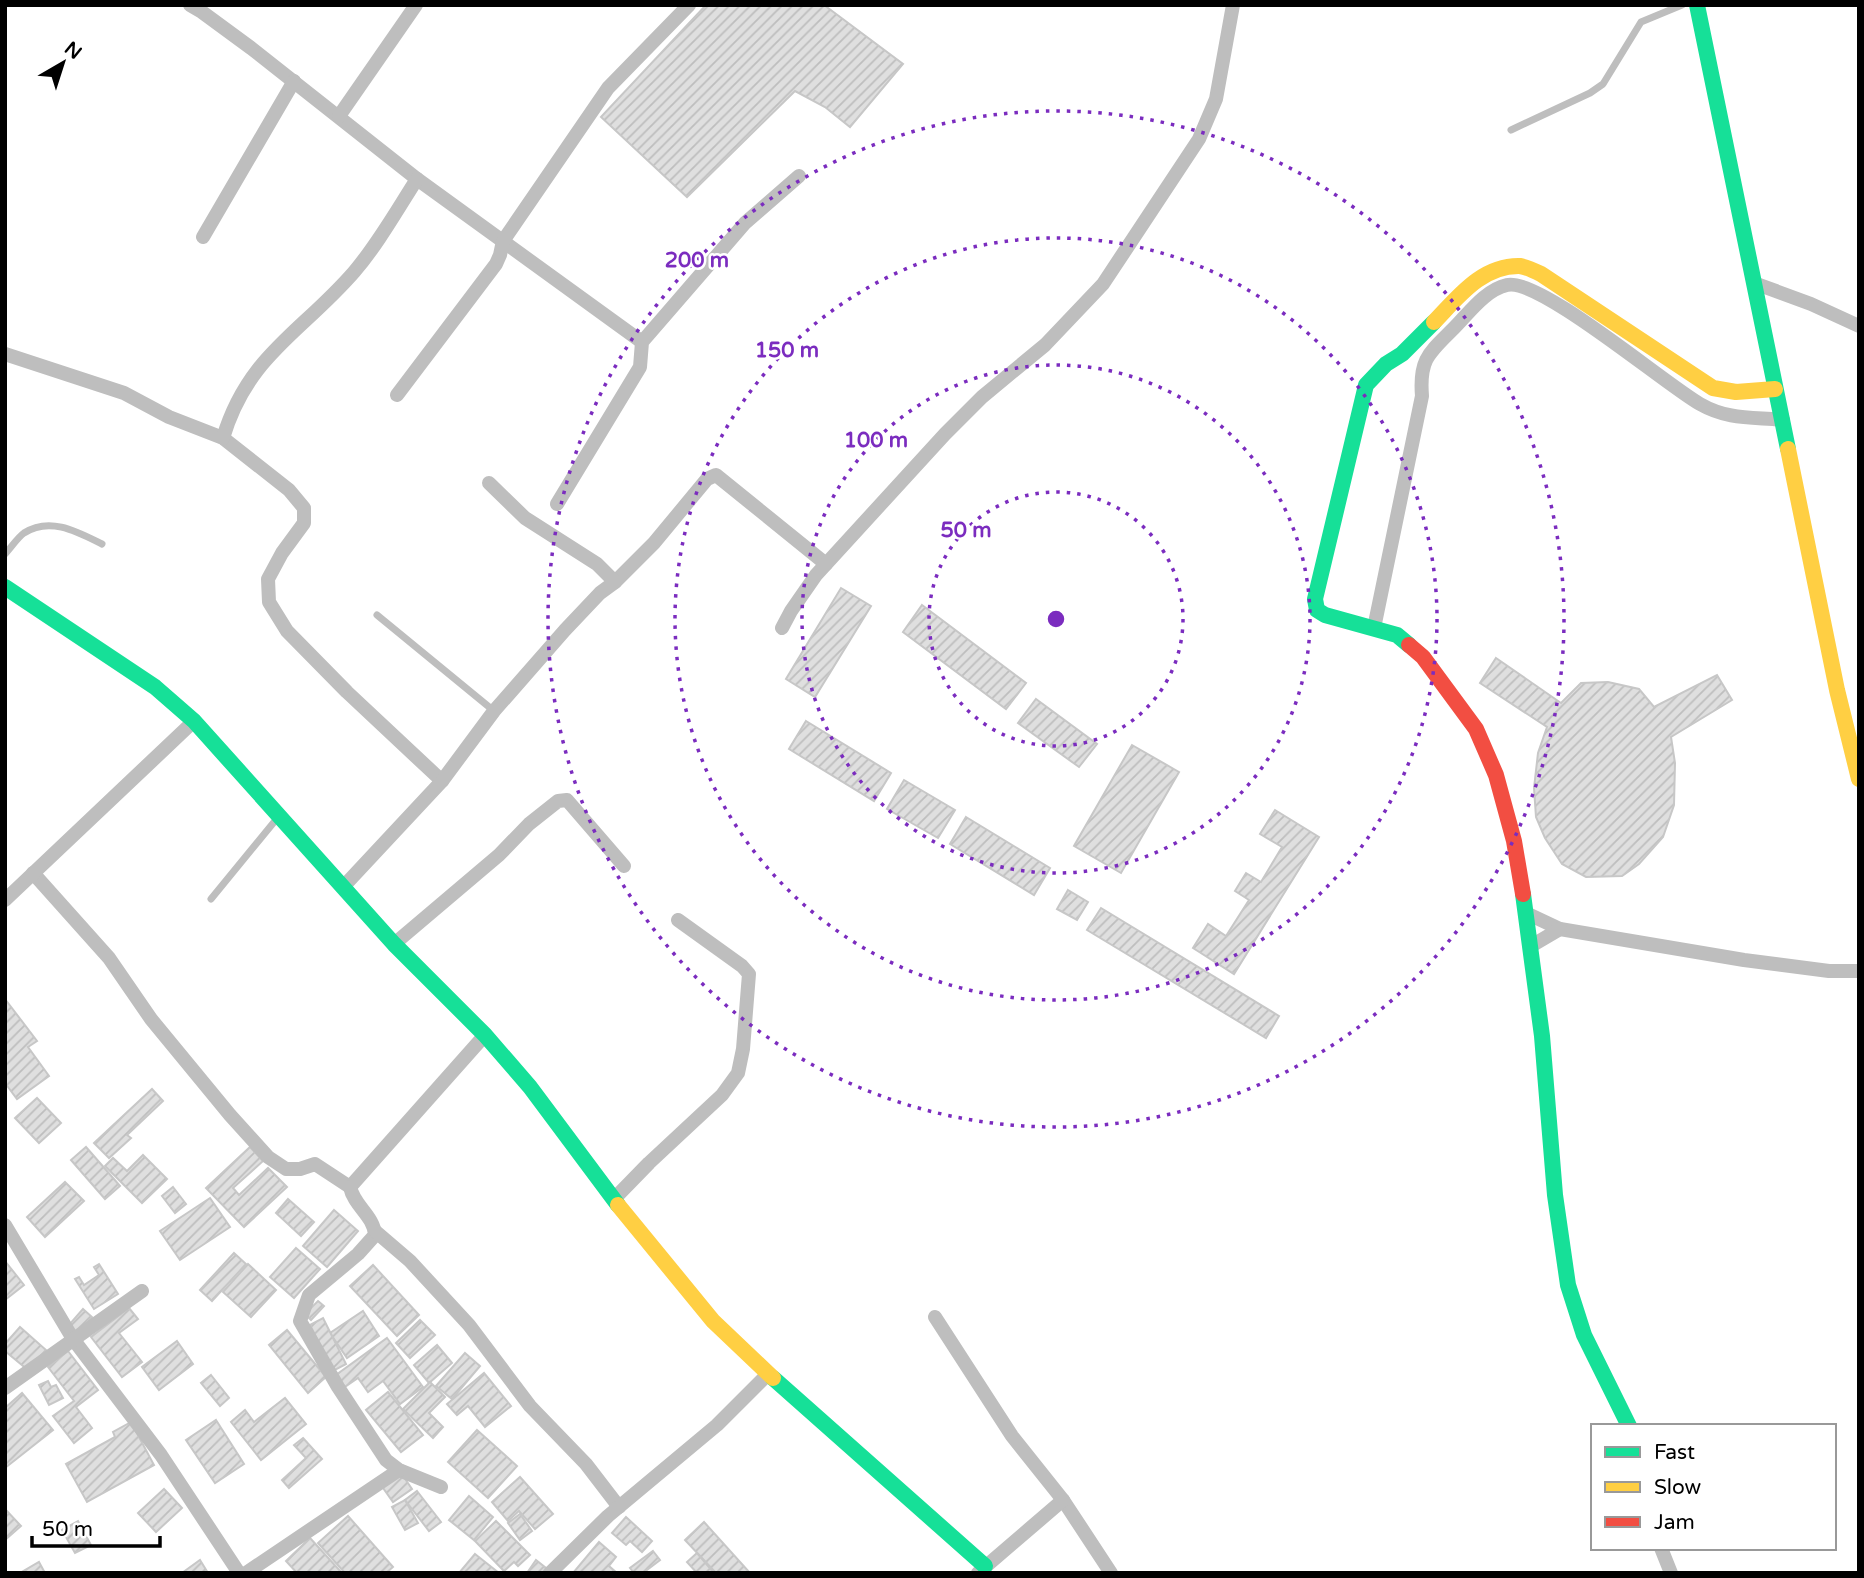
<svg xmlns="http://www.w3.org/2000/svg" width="1864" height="1578" font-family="'Varela Round',sans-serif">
<defs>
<pattern id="building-hatch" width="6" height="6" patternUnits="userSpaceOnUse" patternTransform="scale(1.75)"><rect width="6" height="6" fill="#dfdfdf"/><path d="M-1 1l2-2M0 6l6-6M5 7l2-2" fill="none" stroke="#bebebe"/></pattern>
</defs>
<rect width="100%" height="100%" fill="#fff"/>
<g fill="url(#building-hatch)" stroke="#c7c7c7" stroke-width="2">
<path d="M706,5H824L903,64L850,127L825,107L795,91L687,197L601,117Z"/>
<path d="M841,588L871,606L815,697L786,679Z"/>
<path d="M922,605L1026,683L1006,709L903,632Z"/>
<path d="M1496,658L1561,703L1581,683L1608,682L1639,689L1654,707L1717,675L1732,700L1671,737L1675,763L1674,805L1663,837L1639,864L1622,876L1586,877L1562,864L1545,838L1536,817L1534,788L1538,753L1547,727L1480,683Z"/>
<path d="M1036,699L1097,744L1079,767L1018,723Z"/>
<path d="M806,721L891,773L874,801L789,749Z"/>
<path d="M1132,745L1179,772L1121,873L1074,846Z"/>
<path d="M904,780L955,810L938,838L887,809Z"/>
<path d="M1275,810L1319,837L1234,974L1193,948L1208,924L1226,936L1249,900L1235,891L1246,873L1261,882L1282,847L1260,834Z"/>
<path d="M966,817L1050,868L1034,895L950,844Z"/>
<path d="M1068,890L1088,902L1077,920L1057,909Z"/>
<path d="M1101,908L1279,1016L1266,1038L1087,930Z"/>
<path d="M5,999L37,1041L28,1047L49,1076L17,1099L5,1083Z"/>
<path d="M152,1089L163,1101L127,1135L131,1138L109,1158L94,1143Z"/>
<path d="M37,1098L61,1123L39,1143L15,1118Z"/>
<path d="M86,1147L120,1186L105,1199L71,1160Z"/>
<path d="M250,1147L263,1161L233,1188L239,1195L268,1168L287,1187L244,1227L206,1188Z"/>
<path d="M143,1155L167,1179L142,1203L105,1166L113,1158L127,1171Z"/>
<path d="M65,1182L84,1201L45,1237L27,1217Z"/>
<path d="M173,1187L186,1204L175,1213L162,1196Z"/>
<path d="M210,1198L230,1227L180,1260L160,1231Z"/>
<path d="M288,1199L314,1222L301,1236L276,1213Z"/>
<path d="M334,1210L358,1231L327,1267L303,1246Z"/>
<path d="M296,1248L320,1269L294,1298L270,1277Z"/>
<path d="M234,1253L246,1264L212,1301L200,1290Z"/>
<path d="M5,1261L24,1285L5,1300Z"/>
<path d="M99,1264L118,1294L94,1309L75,1279L79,1277L84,1285L99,1275L94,1267Z"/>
<path d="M248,1264L276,1290L251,1317L223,1292Z"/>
<path d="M373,1265L419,1315L397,1336L350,1286Z"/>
<path d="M318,1301L324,1306L311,1320L305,1314Z"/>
<path d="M129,1308L138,1319L119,1333L142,1362L122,1377L91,1337Z"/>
<path d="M83,1309L92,1317L78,1334L68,1326Z"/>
<path d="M363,1311L379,1336L347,1358L330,1333Z"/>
<path d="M323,1318L346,1364L333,1371L310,1325Z"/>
<path d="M420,1320L435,1335L410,1358L396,1343Z"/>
<path d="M20,1327L46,1350L28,1370L5,1351V1344Z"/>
<path d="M287,1330L326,1377L308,1393L269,1345Z"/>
<path d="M387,1338L423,1387L400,1404L383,1381L368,1392L358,1378L345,1387L336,1375Z"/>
<path d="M177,1341L193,1364L159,1390L142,1367Z"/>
<path d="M437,1345L452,1363L429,1383L414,1365Z"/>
<path d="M68,1351L98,1390L76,1407L92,1428L74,1443L53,1416L74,1401L48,1367Z"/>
<path d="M465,1353L480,1366L452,1399L436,1386Z"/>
<path d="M484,1373L511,1406L485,1427L468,1406L457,1415L447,1404Z"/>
<path d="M211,1375L229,1398L220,1406L201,1383Z"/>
<path d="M48,1381L51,1387L56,1385L63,1398L49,1405L39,1385Z"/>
<path d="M430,1382L445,1397L429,1413L443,1427L433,1438L403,1409Z"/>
<path d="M388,1392L423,1435L401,1452L366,1410Z"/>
<path d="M22,1393L53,1430L5,1468V1408Z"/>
<path d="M285,1398L306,1424L261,1460L231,1422L245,1410L254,1422Z"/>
<path d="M216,1420L244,1464L215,1483L186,1440Z"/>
<path d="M131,1422L154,1465L87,1502L66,1464L115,1437L113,1432Z"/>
<path d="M477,1430L517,1466L488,1498L448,1462Z"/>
<path d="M303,1438L322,1459L289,1488L282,1480L306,1458L294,1445Z"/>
<path d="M401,1473L412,1489L393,1502L381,1485Z"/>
<path d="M520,1477L553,1514L535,1529L519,1511L508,1521L492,1502Z"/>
<path d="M164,1489L182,1508L156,1532L138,1513Z"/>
<path d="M417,1491L441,1522L429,1531L405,1500Z"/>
<path d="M469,1496L493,1517L474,1540L449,1520Z"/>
<path d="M405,1500L418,1523L405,1530L392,1507Z"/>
<path d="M5,1509L21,1526L5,1540Z"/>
<path d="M520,1514L532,1531L520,1540L508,1523Z"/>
<path d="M348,1516L393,1567L386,1573H345L318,1543Z"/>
<path d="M626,1517L652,1541L642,1552L630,1541L626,1545L612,1533Z"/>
<path d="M78,1521L91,1545L75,1553L62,1530Z"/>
<path d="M496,1521L530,1555L518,1566L514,1562L504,1571L475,1541Z"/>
<path d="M704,1522L750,1573H716L685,1540Z"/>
<path d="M310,1538L342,1573H297L286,1561Z"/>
<path d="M599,1542L616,1557L609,1566L617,1573H573Z"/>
<path d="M653,1551L660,1560L643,1573H634L630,1568Z"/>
<path d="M697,1553L714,1573H697L687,1562Z"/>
<path d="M475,1554L499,1573H459Z"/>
<path d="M200,1560L208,1573H182Z"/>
<path d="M536,1560L546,1568L542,1573H527Z"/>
<path d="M39,1562L45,1573H20Z"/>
</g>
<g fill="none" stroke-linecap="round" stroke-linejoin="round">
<g stroke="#bebebe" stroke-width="7">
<path d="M1511,130L1590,93L1603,84L1641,22L1682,5"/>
<path d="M5,554C11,548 17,538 24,533C50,516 78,532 102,544"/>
<path d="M377,615L494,711"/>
<path d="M211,899L279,816"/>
</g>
<g stroke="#bebebe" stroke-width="14">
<path d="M190,5L202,12L251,48L417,179L642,342"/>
<path d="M339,116L416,5"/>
<path d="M203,237L294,81"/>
<path d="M1754,283L1811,304L1859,326"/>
<path d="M5,354L124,393L169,417L223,438L289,490L304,508V523L282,553L268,579L269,602L287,631L347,692L442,781"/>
<path d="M397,395L496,264L500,255L503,241L608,88L689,5"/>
<path d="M223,438C248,355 301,333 354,272C378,244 397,210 417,179"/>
<path d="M557,504L640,367L642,342L745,223L799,176"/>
<path d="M615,582L654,543L707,479L716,475L826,564"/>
<path d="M782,628L791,611L816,575L945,434L982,397L1045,345L1103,284L1199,139L1216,99L1233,5"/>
<path d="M1374,628L1422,396C1419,359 1429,353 1454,328C1469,313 1485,290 1507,285C1539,277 1666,385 1700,404C1728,420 1752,417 1783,420"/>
<path d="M33,873L109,958L151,1019L230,1115L268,1157L286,1169H300L315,1164L350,1187L485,1035"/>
<path d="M344,886L442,781L494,711L565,630L600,593L615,582L597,564L525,518L489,483"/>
<path d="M5,900L194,721"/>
<path d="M1526,913L1560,929L1744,960L1829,971H1859"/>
<path d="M394,944L499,855L529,824L558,801L567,800L624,866"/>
<path d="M1531,946L1560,929"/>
<path d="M350,1187C354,1206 374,1216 375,1235L358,1254L309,1295L300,1321L338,1387L386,1460L399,1470L441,1487"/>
<path d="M614,1199L649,1163L722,1095L738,1073L743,1049L749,974L742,966L678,920"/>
<path d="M5,1225L73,1339L161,1455L239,1573"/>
<path d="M375,1231L410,1261L469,1325L530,1406L586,1464L619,1507"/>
<path d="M935,1317L1012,1436L1063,1500L1111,1573"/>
<path d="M5,1388L142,1291"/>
<path d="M1661,1548L1671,1573"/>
<path d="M246,1573L399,1470"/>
<path d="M550,1573L608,1516L717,1425L768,1374"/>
<path d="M978,1573L1063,1500"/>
</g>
<g stroke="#16e098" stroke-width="16">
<path d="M1697,5L1788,449"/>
<path d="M5,587L155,687L194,721L394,944L485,1035L530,1087L618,1205"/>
<path d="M1409,645L1397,635L1325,615L1317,610L1315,599L1366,385L1386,364L1402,354L1434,322"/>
<path d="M1523,894L1542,1036L1555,1195L1568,1285L1584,1335L1629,1426"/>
<path d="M773,1378L985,1566"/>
</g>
<g stroke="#ffcf43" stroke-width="16">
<path d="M1434,322C1458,297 1482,265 1520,266C1527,267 1535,271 1541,274L1713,388L1736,392L1775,389"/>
<path d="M1788,449L1837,690L1859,779"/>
<path d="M618,1205L713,1321L773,1378"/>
</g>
<path stroke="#f24e42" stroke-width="16" d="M1409,645L1423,657L1476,729L1496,775L1514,841L1523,894"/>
</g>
<g fill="none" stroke="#7b2cbf" stroke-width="3.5" stroke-dasharray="3.5 7">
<circle cx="1056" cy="619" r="127"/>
<circle cx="1056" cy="619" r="254"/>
<circle cx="1056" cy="619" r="381"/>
<circle cx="1056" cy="619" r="508"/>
</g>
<circle cx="1056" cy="619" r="10" fill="#7b2cbf" stroke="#fff" stroke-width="3.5"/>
<g font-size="21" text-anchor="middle" font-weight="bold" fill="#7b2cbf" stroke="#fff" stroke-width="5" stroke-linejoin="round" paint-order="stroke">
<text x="697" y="267">200 m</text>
<text x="787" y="357">150 m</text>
<text x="876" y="447">100 m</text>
<text x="966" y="537">50 m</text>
</g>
<rect width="1864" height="1578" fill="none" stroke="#000000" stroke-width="14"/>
<rect x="1591" y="1424" width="245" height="126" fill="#ffffff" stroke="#999999" stroke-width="2"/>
<rect x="1605" y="1447" width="35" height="10" fill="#16e098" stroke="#999999" stroke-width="2"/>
<text x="1654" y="1459" font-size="21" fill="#000000">Fast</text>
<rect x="1605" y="1482" width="35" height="10" fill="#ffcf43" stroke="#999999" stroke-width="2"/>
<text x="1654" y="1494" font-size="21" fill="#000000">Slow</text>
<rect x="1605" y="1517" width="35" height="10" fill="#f24e42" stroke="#999999" stroke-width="2"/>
<text x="1654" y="1529" font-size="21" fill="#000000">Jam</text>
<g transform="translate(63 63) rotate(39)" stroke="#ffffff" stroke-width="5" paint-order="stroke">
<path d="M0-5L12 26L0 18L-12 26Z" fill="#000000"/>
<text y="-10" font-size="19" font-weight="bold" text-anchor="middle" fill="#000000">N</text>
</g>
<path d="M32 1536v10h128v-10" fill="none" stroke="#000000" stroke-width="3.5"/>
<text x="42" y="1536" font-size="21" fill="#000000" stroke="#ffffff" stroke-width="5" paint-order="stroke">50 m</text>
</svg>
